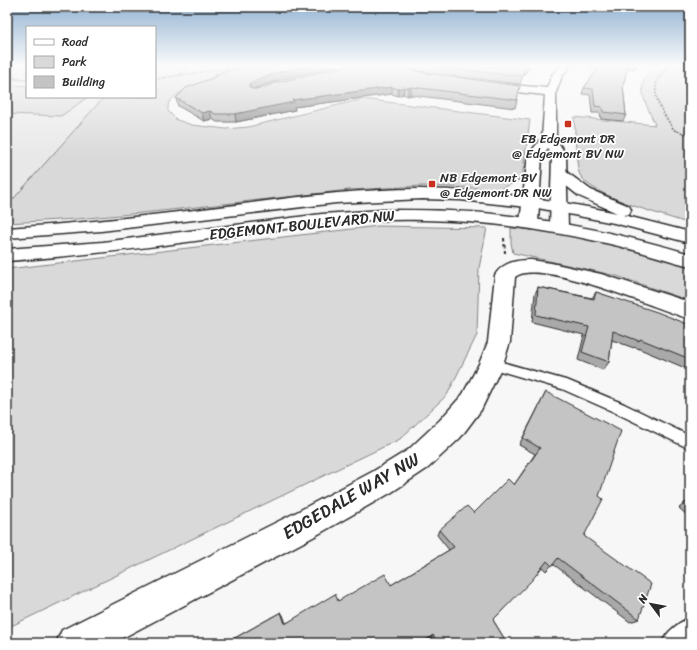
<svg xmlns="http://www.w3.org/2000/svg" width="697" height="650" font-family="Sriracha,sans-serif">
<rect width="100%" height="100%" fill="#f7f7f7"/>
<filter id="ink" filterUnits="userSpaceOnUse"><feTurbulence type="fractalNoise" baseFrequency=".025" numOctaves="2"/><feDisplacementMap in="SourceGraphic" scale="8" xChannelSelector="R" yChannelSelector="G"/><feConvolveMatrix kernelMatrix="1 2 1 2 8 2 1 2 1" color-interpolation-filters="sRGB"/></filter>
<g filter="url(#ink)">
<path fill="#e8e8e8" d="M7,80H27V97H104L7,206Z"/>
<g fill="#d9d9d9" stroke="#828282">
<rect x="7" y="66" width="20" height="14"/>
<path d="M155,66H248C231,69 182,88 171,100C168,103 168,107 168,111L177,120L192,125L226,129L248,127L363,99L530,120L522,178L518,181L500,189L423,186L349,190L152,212L77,219L7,223V206L104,97H155Z"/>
<path d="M656,66H690V224C665,215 591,197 580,175C576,168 575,127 574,117L655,125C647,103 631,85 656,66Z"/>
<path d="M7,85L27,86V97H88L61,116L7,114Z"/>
<path d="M378,226L487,228L479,268L477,335L447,395L400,439L7,628V269Z"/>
<path d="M511,228C572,233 632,249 690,267V301L617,276L513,253L511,243Z"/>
</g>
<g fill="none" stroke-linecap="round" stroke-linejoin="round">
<defs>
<g id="lane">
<path d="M491,359L569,381L624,404L690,436V449L614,412L562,389L487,367L485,364L487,361Z"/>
<path d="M690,618V639L685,643H662C666,632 679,622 690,618Z"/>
</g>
<g id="street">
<path d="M560,66H570L562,76L556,92V139L566,155L568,227L565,231L559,232L553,231L550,227L552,155L548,148L542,156L538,222L535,226L529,227L523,226L520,222L528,155L542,138L545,95L489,89L484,86L489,83L547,88L552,75Z"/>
<path d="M531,260L551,263L601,274L683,300L690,303V319C659,310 539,257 515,277L510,342L503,364L481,410L460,438L428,468L392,492L315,536L113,643H56L62,630L293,514L372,472L408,450L440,420L463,394L479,364L488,342L495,275C503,262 517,260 531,260Z"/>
</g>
<g id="secondary">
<path d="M560,170L565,171L591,190L629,206L631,210L629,214L623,215L690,232V243L614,223L538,208L460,200L422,199L336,203L101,231L7,238V228C73,224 138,217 203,209C276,200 348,189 421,189C487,190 553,199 617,213L579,196L555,177L553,174L555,171Z"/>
<path d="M383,210C423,210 462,210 502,215C566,222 628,236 690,254V266C663,259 637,250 610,244C549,230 487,221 424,220C357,218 291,228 224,237C152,247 80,256 7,261V249L103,242L322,214Z"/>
</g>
</defs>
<use href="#lane" stroke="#2b2b2b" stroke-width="3"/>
<use href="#street" stroke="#2b2b2b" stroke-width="3"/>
<use href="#secondary" stroke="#2b2b2b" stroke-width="3"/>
<g stroke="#2b2b2b" stroke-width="1.5" stroke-dasharray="2 1.5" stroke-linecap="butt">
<path d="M670,66C643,86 660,108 674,130L690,135"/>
<path d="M179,76L190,66"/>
<path d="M7,78L27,79"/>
<path d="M155,79L240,66"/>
</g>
<path stroke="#2b2b2b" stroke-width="2" stroke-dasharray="3.5 2.5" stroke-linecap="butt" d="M504,238L505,253"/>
<use href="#lane" fill="#fff" fill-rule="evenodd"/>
<use href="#street" fill="#fff" fill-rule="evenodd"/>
<use href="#secondary" fill="#fff" fill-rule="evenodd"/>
</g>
<g fill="#a9a9a9" stroke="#2b2b2b">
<path d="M238,66L280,80L255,89H261L420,72L440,75L397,66H531L523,76L520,84L452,76L517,100L515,108L411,95L408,96L403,94L398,96L392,94L294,107L295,110L236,122H217L212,119L204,121L178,106L176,98L215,77V74L238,68Z"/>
<path d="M592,66H638L633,69L627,68L623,86L626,115L623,121L601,119L600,113H592L590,95L582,94L584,88L597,70L591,69Z"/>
<path d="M538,287L592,298L596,292L690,325V370L635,347L634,348L612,340L609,362L603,370L578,360L584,335L532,322L535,294Z"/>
<path d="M546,392L584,536L639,619L630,622L553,564L546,571L542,567L493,620L507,643H451L450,642L448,643H433L431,638L424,643H226L281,612L283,615L286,623L338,601L391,585L449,550L437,535L439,530L474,513L514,485L535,454L519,445Z"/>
<path d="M690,499V518L679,508Z"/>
</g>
<g fill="#898989" stroke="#2b2b2b">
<path d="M309,66H340L280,80L256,88L250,92L249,86V84L255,80L279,72Z"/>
<path d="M527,66H531L523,76L524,69Z"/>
<path d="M635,66H638L633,69Z"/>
<path d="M392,87V94L294,107L295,110L236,122L235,114L292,100Z"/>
<path d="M404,87L403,94L398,96V89Z"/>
<path d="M411,87V95L408,96V88Z"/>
<path d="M210,111L212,119L204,121L202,113Z"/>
<path d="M433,635L431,638L424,643H422Z"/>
</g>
<g fill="#c4c4c4" stroke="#2b2b2b">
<path d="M238,66H309L279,72L255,80L249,84V86L252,89H261L275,83L345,66H393L420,72L520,86L517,100L411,87L408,88L404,87L398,89L392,87L292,100L294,102L235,114H215L210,111L202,113L176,98L186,88L218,76L215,74L241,68Z"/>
<path d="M432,66H527L524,69L522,76L445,68Z"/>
<path d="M600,66H628L623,86L626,115L603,112L602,107L595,106L593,89L584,88Z"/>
<path d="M538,287L594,299L596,292L657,312L690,325V359L640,339L639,341L613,331L609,362L582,352L589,327L536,315Z"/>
<path d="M546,392L621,431L599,496L603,499L584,536L651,584L639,619L558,558L552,566L547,561L532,580L493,620L507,643H456L454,639L447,643H438L433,635L422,643H226L281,612L285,624L335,594L338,601L385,574L391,585L454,547L439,530L467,506L474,513L508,479L514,485L540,448L523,438Z"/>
<path d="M690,500V511L683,504Z"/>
</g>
</g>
<linearGradient id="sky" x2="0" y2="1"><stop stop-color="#91b2d2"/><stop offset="0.42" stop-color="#fbfbfb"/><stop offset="1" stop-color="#fbfbfb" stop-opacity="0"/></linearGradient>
<rect width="697" height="157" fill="url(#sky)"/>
<g fill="#c8321e" stroke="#fff" stroke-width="1.5">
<rect x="564" y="120" width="8" height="8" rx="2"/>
<rect x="428" y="180" width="8" height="8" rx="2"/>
</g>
<g text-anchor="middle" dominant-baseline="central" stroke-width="3.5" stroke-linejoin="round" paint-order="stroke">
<g font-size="13" fill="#2b2b2b" stroke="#fff">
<text x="568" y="138">EB Edgemont DR<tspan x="568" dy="15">@ Edgemont BV NW</tspan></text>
<text x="440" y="177" text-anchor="start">NB Edgemont BV<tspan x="440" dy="15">@ Edgemont DR NW</tspan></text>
</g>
<g font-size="15" fill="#2b2b2b" stroke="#fff">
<text transform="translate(302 225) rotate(-6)">EDGEMONT BOULEVARD NW</text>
</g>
<g font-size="18" fill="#2b2b2b" stroke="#fff">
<text transform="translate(351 496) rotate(-30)">EDGEDALE WAY NW</text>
</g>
</g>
<rect width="697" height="650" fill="none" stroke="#fff" stroke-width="24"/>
<rect x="12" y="12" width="673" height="626" fill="none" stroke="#2b2b2b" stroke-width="1.5" filter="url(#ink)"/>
<rect x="26" y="26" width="130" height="72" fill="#ffffff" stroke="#aaaaaa"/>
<rect x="34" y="39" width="20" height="6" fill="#ffffff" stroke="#aaaaaa"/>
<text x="62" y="46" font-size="12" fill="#2b2b2b">Road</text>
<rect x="34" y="56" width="20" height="12" fill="#d9d9d9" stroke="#aaaaaa"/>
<text x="62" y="66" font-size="12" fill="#2b2b2b">Park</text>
<rect x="34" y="76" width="20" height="12" fill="#c4c4c4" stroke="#aaaaaa"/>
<text x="62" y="86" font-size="12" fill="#2b2b2b">Building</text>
<g transform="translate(651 604) rotate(302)" stroke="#ffffff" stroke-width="3" paint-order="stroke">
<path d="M0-3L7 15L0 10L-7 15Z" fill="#2b2b2b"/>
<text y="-6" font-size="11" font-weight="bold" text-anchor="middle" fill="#2b2b2b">N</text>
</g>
</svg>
